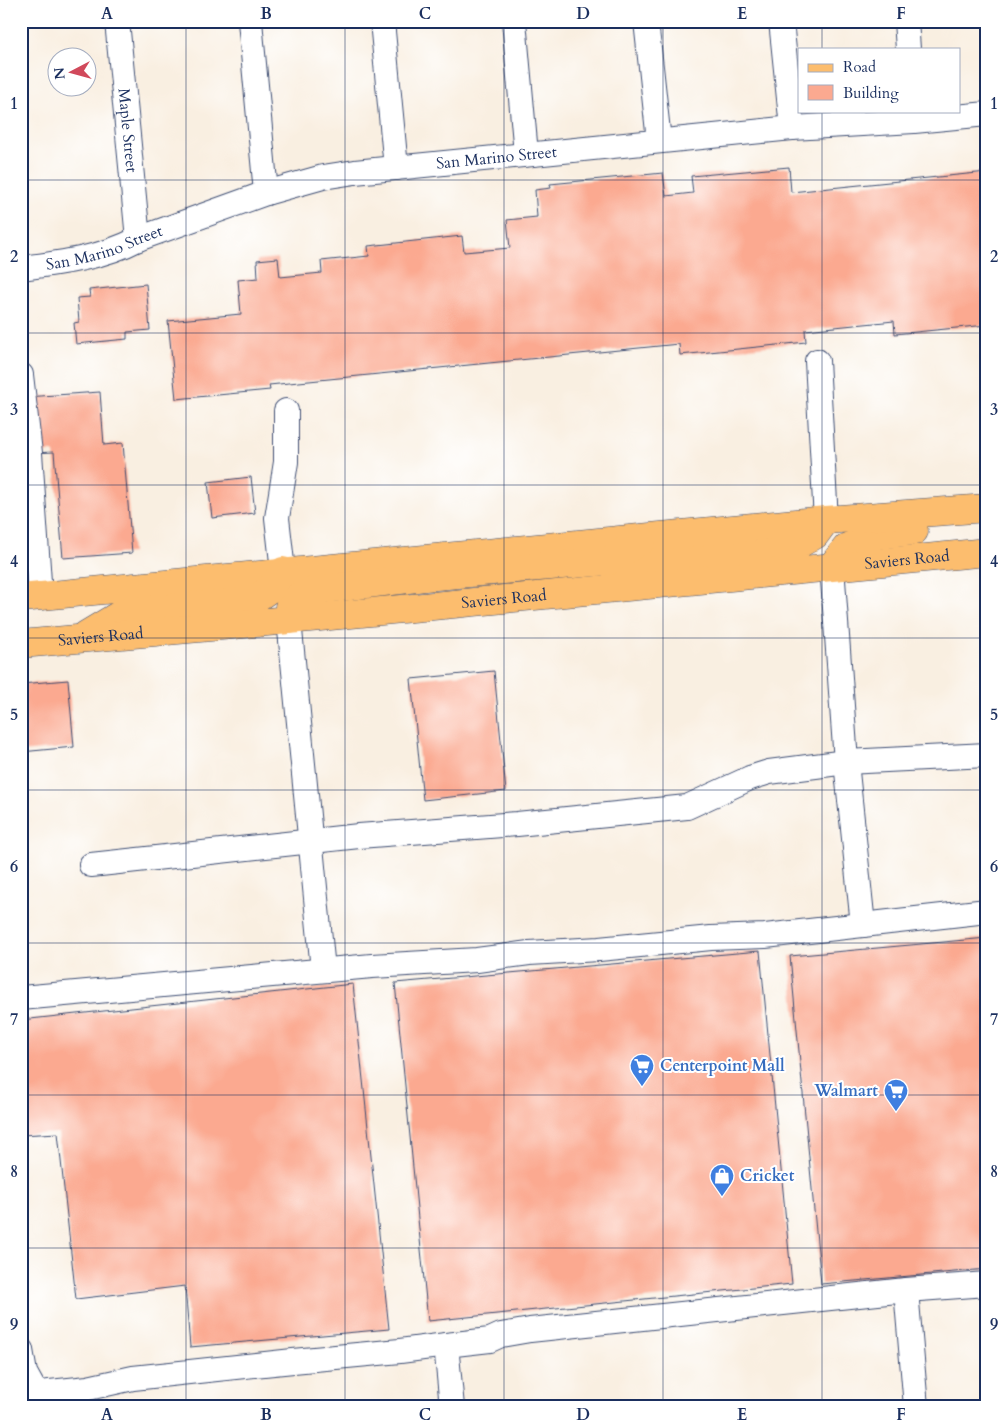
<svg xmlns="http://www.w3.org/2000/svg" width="1008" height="1428" font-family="Cardo,serif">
<rect width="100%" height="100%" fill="#fff"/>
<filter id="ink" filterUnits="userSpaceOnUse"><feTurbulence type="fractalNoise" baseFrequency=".02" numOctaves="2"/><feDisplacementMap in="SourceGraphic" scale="10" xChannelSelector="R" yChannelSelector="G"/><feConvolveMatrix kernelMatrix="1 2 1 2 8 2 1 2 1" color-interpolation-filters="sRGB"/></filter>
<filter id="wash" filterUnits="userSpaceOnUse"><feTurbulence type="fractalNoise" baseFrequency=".0096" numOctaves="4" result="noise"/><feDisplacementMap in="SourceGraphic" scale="20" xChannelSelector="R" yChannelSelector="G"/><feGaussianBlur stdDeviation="1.12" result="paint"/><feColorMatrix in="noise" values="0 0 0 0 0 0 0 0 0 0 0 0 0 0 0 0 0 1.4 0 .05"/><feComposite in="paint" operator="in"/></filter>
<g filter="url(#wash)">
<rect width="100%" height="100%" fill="#f9efe1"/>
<g id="blocks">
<g fill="#fba990">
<path d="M789,167L791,192L987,172V325L895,334L894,321L805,330L806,342L680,355L679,344L269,385L270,390L176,399L168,321L241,314L238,280L258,278L257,260L278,258L280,277L322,273L321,261L369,256L368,246L462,236L464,252L510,248L507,220L537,217L535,190L551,188L550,184L663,173L666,196L693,193L691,176Z"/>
<path d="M146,284L150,330L127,332V339L76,344L74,323L79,322L77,298L90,297L89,290Z"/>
<path d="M100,392L104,445L123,443L132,553L63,558L54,452L30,453L26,397Z"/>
<path d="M251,477L255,513L212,518L208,482Z"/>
<path d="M494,671L506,791L423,800L411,679Z"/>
<path d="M68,680L74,747L21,752V684Z"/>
<path d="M987,938V1269L821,1284L790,956Z"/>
<path d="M760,951L792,1284L428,1321L395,983Z"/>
<path d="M353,984L389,1329L190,1347L185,1286L76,1299L58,1133L21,1135V1020Z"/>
</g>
</g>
</g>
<g filter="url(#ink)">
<use href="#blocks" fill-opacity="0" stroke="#3c4c72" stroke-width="1"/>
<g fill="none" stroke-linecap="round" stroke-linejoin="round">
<defs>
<g id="minor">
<path id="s1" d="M117,21L138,239"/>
<path d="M250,21L266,193"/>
<path d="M382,21L396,168"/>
<path d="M514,21L526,154"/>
<path d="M646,21L659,141"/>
<path d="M781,21L792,128"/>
<path d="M906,21L908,49"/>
<path id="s2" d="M21,268C61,263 102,258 138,239L266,193L323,177L355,172L792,128L914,121L987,114"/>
<path d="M817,361L826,520"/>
<path d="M21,375L30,453L40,596"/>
<path d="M832,566L846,762L863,925"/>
<path d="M283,571L277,518L286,462V411"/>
<path d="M289,620L323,970"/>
<path d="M91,865L359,836L517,824L687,807L750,778L769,772L846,762L987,755"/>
<path d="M21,998L372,966L477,960L529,953L599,949L711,938L765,936L987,911"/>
<path d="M906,1290L987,1284"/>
<path d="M21,1350L25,1373L36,1393"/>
<path d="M21,1395L88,1388L133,1378L293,1361L400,1351L446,1345"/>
<path d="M452,1407L446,1345L490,1340L501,1335L530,1330L906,1290L916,1407"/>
</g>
<g id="major">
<path d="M832,566L847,547L878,535L914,531"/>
<path d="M616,580L652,564L778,552L801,543L815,535L826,520"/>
<path d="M21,598L826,520L987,508"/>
<path d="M289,620V607L299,596L316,590L425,577L608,561L642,540"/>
<path d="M86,635L124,612L238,602L258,597L271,588L283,571"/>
<path id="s3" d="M21,644L289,620L987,552"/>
</g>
</defs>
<use href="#minor" stroke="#3c4c72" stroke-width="26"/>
<use href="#major" stroke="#3c4c72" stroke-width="29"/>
<use href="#minor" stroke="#fff" stroke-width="24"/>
<use href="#major" stroke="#fcbd6e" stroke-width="28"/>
</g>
</g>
<path fill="none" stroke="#1b2f5e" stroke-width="1" stroke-opacity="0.55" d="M186,21V1407M345,21V1407M504,21V1407M663,21V1407M822,21V49M822,111V1407M21,180H987M21,333H987M21,485H987M21,638H987M21,790H987M21,943H987M21,1095H987M21,1248H987"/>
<defs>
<symbol id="supermarket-pin" viewBox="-11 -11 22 30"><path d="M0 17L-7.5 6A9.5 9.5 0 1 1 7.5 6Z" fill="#3f7fe0" stroke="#fff"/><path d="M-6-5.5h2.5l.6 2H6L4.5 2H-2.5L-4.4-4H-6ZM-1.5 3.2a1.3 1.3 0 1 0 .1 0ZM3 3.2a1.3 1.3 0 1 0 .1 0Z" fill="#fff"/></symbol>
<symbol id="shop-pin" viewBox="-11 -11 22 30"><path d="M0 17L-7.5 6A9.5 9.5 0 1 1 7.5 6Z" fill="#3f7fe0" stroke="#fff"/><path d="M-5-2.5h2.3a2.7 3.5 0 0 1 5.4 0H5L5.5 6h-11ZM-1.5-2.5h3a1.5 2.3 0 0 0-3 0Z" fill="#fff"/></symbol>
</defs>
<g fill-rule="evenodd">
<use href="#supermarket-pin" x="628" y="1052" width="28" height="38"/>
<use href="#supermarket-pin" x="882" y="1077" width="28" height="38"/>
<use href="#shop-pin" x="708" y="1162" width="28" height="38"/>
</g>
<g text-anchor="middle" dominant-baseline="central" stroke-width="4" stroke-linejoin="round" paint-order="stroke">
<g font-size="16" fill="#1b2f5e" stroke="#fff">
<text stroke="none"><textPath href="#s1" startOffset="110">Maple Street</textPath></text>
<text stroke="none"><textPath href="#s2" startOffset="491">San Marino Street</textPath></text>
<text stroke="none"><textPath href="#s2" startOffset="86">San Marino Street</textPath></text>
<text stroke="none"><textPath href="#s3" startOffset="890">Saviers Road</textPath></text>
<text stroke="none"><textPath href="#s3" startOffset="485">Saviers Road</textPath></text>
<text stroke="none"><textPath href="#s3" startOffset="80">Saviers Road</textPath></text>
</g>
<g font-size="16" font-weight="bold" fill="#366cbe" stroke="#fff" text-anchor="start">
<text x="660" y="1066">Centerpoint Mall</text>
<text x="878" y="1091" text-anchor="end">Walmart</text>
<text x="740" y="1176">Cricket</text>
</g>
</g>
<rect width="1008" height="1428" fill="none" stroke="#fff" stroke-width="55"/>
<rect x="798" y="48" width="162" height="65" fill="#ffffff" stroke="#a4acbf"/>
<rect x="808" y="64" width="25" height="8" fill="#fcbd6e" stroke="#a4acbf"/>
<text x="843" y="72" font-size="15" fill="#1b2f5e">Road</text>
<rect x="808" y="85" width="25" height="15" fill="#fba990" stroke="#a4acbf"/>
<text x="843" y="98" font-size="15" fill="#1b2f5e">Building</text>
<g transform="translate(72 72) rotate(264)"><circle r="24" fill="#ffffff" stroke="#a4acbf"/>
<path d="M0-4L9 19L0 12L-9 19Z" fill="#d1495b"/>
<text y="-8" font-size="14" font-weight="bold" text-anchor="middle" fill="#1b2f5e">N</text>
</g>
<rect x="28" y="28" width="952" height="1372" fill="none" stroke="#1b2f5e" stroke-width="2"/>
<g font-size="16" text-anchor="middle" font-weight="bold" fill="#1b2f5e">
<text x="107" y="19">A</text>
<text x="266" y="19">B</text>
<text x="425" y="19">C</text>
<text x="583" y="19">D</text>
<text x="742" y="19">E</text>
<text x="901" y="19">F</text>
<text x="14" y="109">1</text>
<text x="994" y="109">1</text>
<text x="14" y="262">2</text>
<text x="994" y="262">2</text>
<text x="14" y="415">3</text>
<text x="994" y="415">3</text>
<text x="14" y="567">4</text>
<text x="994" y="567">4</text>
<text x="14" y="720">5</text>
<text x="994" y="720">5</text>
<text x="14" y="872">6</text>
<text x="994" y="872">6</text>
<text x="14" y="1025">7</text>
<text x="994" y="1025">7</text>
<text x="14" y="1177">8</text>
<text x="994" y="1177">8</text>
<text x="14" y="1330">9</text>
<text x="994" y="1330">9</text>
<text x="107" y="1420">A</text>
<text x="266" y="1420">B</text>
<text x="425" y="1420">C</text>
<text x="583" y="1420">D</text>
<text x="742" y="1420">E</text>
<text x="901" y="1420">F</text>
</g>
</svg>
